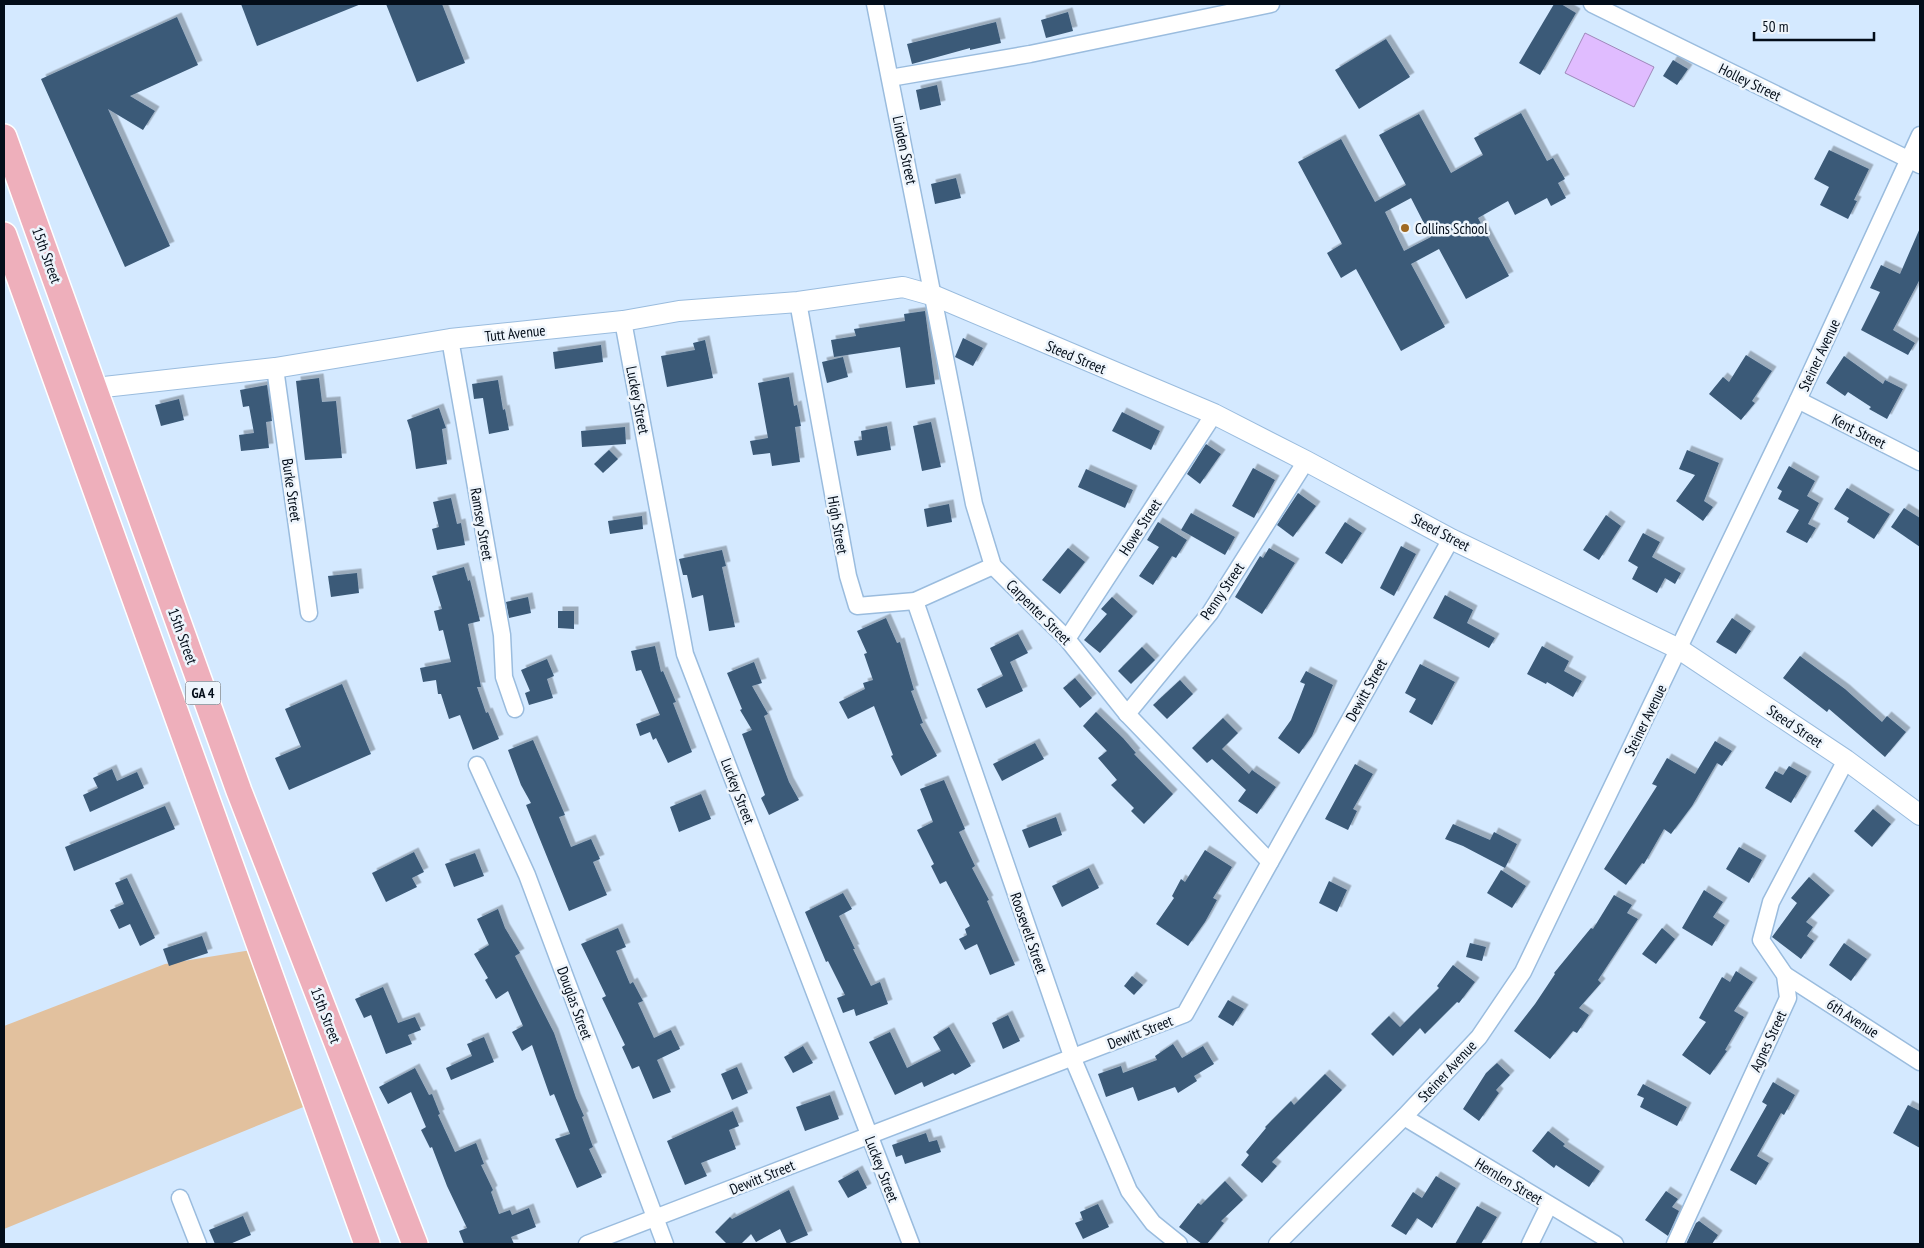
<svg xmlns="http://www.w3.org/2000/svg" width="1924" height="1248" font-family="'PT Sans Narrow',sans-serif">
<defs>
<filter id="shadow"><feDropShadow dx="4.5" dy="-4.5" stdDeviation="0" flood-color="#0004"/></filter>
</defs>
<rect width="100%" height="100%" fill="#d4e9ff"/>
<path fill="#e2c19e" d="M269,947L323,1099L4,1229V1026L165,964Z"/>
<path fill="#e0bcff" stroke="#9e88ba" d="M1585,33L1654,67L1634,107L1565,73Z"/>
<g fill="#3b5a78" fill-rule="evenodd" filter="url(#shadow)">
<path d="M241,4H361L257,46Z"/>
<path d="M386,4H442L465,63L417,82Z"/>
<path d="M1554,4H1561L1576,13L1540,75L1519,63Z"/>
<path d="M1068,12L1073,31L1046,38L1041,20Z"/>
<path d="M177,17L198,65L130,96L155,111L143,130L108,109L170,246L125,267L41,79Z"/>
<path d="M996,22L1001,43L970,50V48L912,64L907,44Z"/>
<path d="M1386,39L1410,77L1359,109L1335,70Z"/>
<path d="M1673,60L1688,69L1677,85L1663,76Z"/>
<path d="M937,85L941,105L920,110L916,90Z"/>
<path d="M1521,113L1547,161L1553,158L1565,179L1558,183L1566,198L1551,206L1547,198L1515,215L1508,201L1478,218L1509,276L1466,299L1439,249L1411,264L1445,327L1401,351L1356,269L1341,278L1327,253L1342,244L1298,162L1341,139L1375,202L1406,185L1379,135L1419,114L1451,173L1483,155L1474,138ZM1411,198L1431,237L1404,251L1385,212Z"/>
<path d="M1829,150L1869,169L1854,200L1857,201L1848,219L1820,205L1829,187L1814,179Z"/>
<path d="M956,178L961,198L935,204L931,184Z"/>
<path d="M1920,228V279L1893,330L1915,343L1908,355L1861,330L1880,292L1870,288L1881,265L1900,274Z"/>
<path d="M925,311L935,384L906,388L900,347L834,357L831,340L856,336L854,329L905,321L904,314Z"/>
<path d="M963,338L983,348L973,366L955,357Z"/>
<path d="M705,340L713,378L667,387L661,356L695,350L693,343Z"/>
<path d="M601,345L603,362L555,369L553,352Z"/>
<path d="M1746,355L1772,371L1752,401L1755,403L1741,420L1709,394L1723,377L1729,382Z"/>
<path d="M1844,356L1883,384L1885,380L1903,389L1887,419L1869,409L1871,407L1848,392L1845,396L1826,383Z"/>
<path d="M843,357L848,377L827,383L822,362Z"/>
<path d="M789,377L794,406L797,405L801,426L795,427L800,462L772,466L770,453L753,455L750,441L768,438L758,383Z"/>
<path d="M319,378L322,402L336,401L342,458L305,460L296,381Z"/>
<path d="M498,380L503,410L505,409L509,430L489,434L483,398L474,399L472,384Z"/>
<path d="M267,385L272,421L266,422L269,448L241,451L239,435L254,433L249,406L243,407L240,390Z"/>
<path d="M179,399L184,420L161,426L155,405Z"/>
<path d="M439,408L446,428L442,429L447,464L416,469L411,432L407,420Z"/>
<path d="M1122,412L1160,431L1151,450L1112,431Z"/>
<path d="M931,422L941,467L922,471L913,426Z"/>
<path d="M887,426L891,450L857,456L854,441L862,440L861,431Z"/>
<path d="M625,427L626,444L582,447L581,431Z"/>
<path d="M1206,444L1221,454L1200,484L1187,474Z"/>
<path d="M609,450L618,459L603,473L594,464Z"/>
<path d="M1687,450L1719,463L1704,501L1713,507L1703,521L1676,501L1695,475L1679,469Z"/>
<path d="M1789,466L1815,481L1807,496L1819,503L1808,524L1816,528L1807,543L1786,532L1799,510L1778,499L1782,491L1777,488Z"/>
<path d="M1253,468L1275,480L1254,518L1232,506Z"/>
<path d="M1086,469L1133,490L1125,508L1078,487Z"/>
<path d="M1847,488L1890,514L1874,539L1847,522L1849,518L1834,509Z"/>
<path d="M1298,493L1316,506L1293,537L1277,525Z"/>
<path d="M451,498L457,524L461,523L465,545L437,550L432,529L439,527L433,502Z"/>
<path d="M949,504L952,522L927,527L924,509Z"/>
<path d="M1904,508L1920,518V547L1891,527Z"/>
<path d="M1191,513L1235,537L1225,555L1181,530Z"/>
<path d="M1606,515L1621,526L1599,560L1583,550Z"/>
<path d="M642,516L643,529L610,534L608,521Z"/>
<path d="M1158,522L1187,540L1176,558L1172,556L1153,585L1139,576L1159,547L1147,540Z"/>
<path d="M1345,522L1362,533L1342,564L1325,553Z"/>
<path d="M1643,533L1660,542L1652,557L1681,573L1675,584L1665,578L1657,593L1632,579L1638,567L1628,561Z"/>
<path d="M1401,546L1416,554L1394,596L1380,588Z"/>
<path d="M1068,548L1085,562L1060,594L1042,580Z"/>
<path d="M1269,548L1295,563L1262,614L1235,597L1260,556L1263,558Z"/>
<path d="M722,550L726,566L722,567L735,627L709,631L703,595L692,598L687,575H683L679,559Z"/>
<path d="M464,567L468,581L470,580L480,621L468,624L481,687H477L486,713L488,712L499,739L473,750L460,715L449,719L441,694H438L436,680L423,682L420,668L451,662L443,630L439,631L434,611L442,609L432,576Z"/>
<path d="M357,573L359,593L331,597L328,576Z"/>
<path d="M1445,595L1473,610L1467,623L1495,638L1489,648L1433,618Z"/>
<path d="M528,597L531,613L509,618L506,602Z"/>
<path d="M1112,597L1133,616L1100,653L1084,640L1107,614L1101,609Z"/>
<path d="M558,611H574V629L558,628Z"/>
<path d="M886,618L897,643L900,642L914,690L911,691L923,723L920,724L937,756L901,776L891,756L893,755L874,706L848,719L839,702L865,689L863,683L873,680L864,654L867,653L857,631Z"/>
<path d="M1732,618L1751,631L1736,654L1716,642Z"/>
<path d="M1018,634L1028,653L1010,662L1023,691L986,708L977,689L1003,676L990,648Z"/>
<path d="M655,646L661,672L663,671L676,702L673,703L692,752L668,763L656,738L653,740L650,732L640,736L636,724L660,715L641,670L636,671L631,651Z"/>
<path d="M1542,646L1569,661L1564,671L1582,681L1573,697L1547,682L1546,684L1527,674Z"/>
<path d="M1142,647L1155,660L1131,684L1118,671Z"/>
<path d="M1800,656L1845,689L1882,722L1887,716L1906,732L1885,757L1829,709L1827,712L1783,678Z"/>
<path d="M547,659L554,676L547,679L553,698L529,705L525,693L530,691L521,670Z"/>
<path d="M754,662L762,683L752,686L768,714L764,716L789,782L799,800L769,815L761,798L765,795L742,734L752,730L740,710L742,709L727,673Z"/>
<path d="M1420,664L1455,682L1432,725L1409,712L1416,699L1405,693Z"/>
<path d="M1306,671L1333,685L1312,736L1299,754L1278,738L1291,720L1305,684L1300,682Z"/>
<path d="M1075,678L1092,698L1080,708L1063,688Z"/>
<path d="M1180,680L1193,694L1167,719L1153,705Z"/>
<path d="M342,684L371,754L289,790L275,758L301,747L285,709Z"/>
<path d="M1096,712L1123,738L1136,753L1134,754L1173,794L1144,824L1131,811L1134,808L1111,785L1117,780L1098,758L1107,751L1083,726Z"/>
<path d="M1223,718L1238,733L1222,749L1249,774L1252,770L1276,787L1257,814L1238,801L1246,790L1212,759L1207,763L1192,748Z"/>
<path d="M533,740L565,815L559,817L571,847L591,839L600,859L593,862L607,895L569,911L526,805L531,803L521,785L508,750Z"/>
<path d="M1715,741L1732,751L1722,766L1717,763L1692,806L1671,834L1664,829L1644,864L1642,863L1626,885L1604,869L1657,786L1652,784L1667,758L1695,774Z"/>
<path d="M1035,743L1044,759L1002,781L993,764Z"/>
<path d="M1355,764L1373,774L1353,809L1357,811L1348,830L1325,819Z"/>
<path d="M1789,766L1807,776L1791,803L1765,788L1775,771L1783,775Z"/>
<path d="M112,769L117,781L137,772L144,788L90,812L83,795L98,788L93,778Z"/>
<path d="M944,780L965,829L959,832L975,866L972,868L989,900L987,901L1015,965L990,975L977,944L965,950L959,939L967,935L965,929L970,926L946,881L940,884L931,866L934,864L917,830L933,822L920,789Z"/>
<path d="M701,794L711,819L679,832L670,807Z"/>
<path d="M165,806L175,829L74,871L65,847Z"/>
<path d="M1873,809L1891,824L1872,847L1854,831Z"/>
<path d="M1056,817L1062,835L1029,848L1022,830Z"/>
<path d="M1453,824L1490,840L1494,832L1517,844L1505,868L1463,846L1445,839Z"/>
<path d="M1739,847L1762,860L1749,883L1726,869Z"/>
<path d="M1205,850L1232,867L1213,898L1217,900L1205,922L1188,946L1156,924L1174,898L1172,896L1181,879L1185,882Z"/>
<path d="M414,852L424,872L412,878L417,887L386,902L372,873Z"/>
<path d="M475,853L484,876L454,887L445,864Z"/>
<path d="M1089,868L1099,888L1062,907L1052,886Z"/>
<path d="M1501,870L1526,886L1512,908L1487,893Z"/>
<path d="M1809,877L1830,895L1806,922L1813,927L1807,936L1814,941L1801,959L1772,937L1797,903L1791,898Z"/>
<path d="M127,878L155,938L140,946L130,924L119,929L110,910L124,904L115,883Z"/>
<path d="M1329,881L1347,890L1337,912L1319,903Z"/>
<path d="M1704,890L1723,902L1713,917L1725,925L1712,946L1682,928Z"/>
<path d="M843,893L852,909L839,916L855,949H853L871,986L880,982L888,1004L856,1016L854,1009L843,1013L837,998L845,995L828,961L826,962L805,912Z"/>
<path d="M1614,895L1632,905L1627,913L1638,919L1598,980L1601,983L1579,1008L1589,1015L1577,1033L1573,1031L1550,1059L1514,1031L1535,1004L1555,974L1554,973L1591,928L1593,929Z"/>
<path d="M498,909L505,928L520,953L515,956L554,1033L576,1098L584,1116L582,1117L593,1147L589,1149L602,1177L577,1188L555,1139L570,1134L554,1094L550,1096L532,1045L522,1051L512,1032L523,1026L508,991L496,999L485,980L488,978L474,954L489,945L477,919Z"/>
<path d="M618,928L626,947L616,951L630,984L633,982L643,1001L638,1003L654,1038L671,1030L680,1049L657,1060L671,1092L653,1099L639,1066L632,1069L622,1047L625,1045L602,998L606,996L581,944Z"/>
<path d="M1662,928L1675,939L1656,964L1642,954Z"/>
<path d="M202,936L208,953L169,966L163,949Z"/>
<path d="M1470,943L1486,947L1482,961L1466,957Z"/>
<path d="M1844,943L1867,959L1851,981L1829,965Z"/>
<path d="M1453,965L1475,982L1459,1003L1457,1002L1425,1034L1420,1028L1393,1056L1371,1034L1389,1016L1400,1027L1439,988L1437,986Z"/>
<path d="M1736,971L1753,982L1734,1011L1744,1017L1725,1050L1727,1051L1710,1075L1682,1055L1706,1022L1699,1018L1722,977L1730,982Z"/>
<path d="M1132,976L1143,985L1134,995L1124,986Z"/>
<path d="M383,987L398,1023L415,1017L421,1030L408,1035L412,1044L386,1054L371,1015L364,1018L355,999Z"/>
<path d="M1228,1000L1244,1009L1233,1026L1218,1017Z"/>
<path d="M1008,1015L1020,1041L1003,1049L992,1023Z"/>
<path d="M949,1027L971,1066L955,1075L953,1073L924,1087L922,1082L895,1095L869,1042L890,1032L907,1068L941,1051L933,1037Z"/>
<path d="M484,1037L494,1062L451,1080L446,1068L472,1056L467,1044Z"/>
<path d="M1173,1044L1182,1058L1203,1046L1214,1064L1194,1076L1197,1081L1178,1093L1175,1087L1138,1101L1133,1087L1106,1097L1098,1074L1121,1066L1123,1073L1157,1060L1155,1056Z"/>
<path d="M803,1046L813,1063L793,1073L784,1057Z"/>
<path d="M1497,1063L1510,1075L1496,1090L1499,1093L1479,1121L1463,1109L1486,1073Z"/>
<path d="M737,1067L748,1093L732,1100L721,1074Z"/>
<path d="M415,1068L429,1095L432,1094L440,1114L438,1115L455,1152L476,1143L484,1164L481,1165L493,1190L491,1192L499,1214L510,1210L512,1215L529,1208L536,1227L511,1237L514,1244H464L459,1231L467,1228L447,1186L432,1147L430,1148L421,1130L426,1127L411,1092L388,1104L379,1087Z"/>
<path d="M1325,1074L1342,1090L1272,1162L1277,1166L1262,1183L1241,1165L1249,1155L1246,1152L1266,1128L1265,1127L1291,1101L1294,1105Z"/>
<path d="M1773,1082L1795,1095L1784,1115L1781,1113L1757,1156L1769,1163L1756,1185L1730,1170L1767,1105L1762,1102Z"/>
<path d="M1643,1084L1687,1107L1677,1126L1640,1107L1644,1098L1637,1095Z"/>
<path d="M830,1095L839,1119L805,1131L796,1107Z"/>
<path d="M1908,1105L1920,1111V1148L1893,1133Z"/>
<path d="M733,1111L739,1126L729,1130L736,1149L701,1163L707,1176L685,1185L667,1141Z"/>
<path d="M1548,1131L1565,1144L1563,1146L1600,1171L1589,1187L1556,1165L1554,1168L1532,1151Z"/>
<path d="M926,1133L929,1142L937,1140L941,1152L905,1164L902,1155L896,1157L892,1145Z"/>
<path d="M858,1170L867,1188L848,1198L838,1181Z"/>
<path d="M1436,1176L1456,1188L1432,1228L1417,1218L1406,1235L1391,1226L1413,1192L1422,1198Z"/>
<path d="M1225,1181L1243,1200L1221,1221L1224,1223L1207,1244H1202L1179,1227L1198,1203L1201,1205Z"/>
<path d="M789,1190L808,1235L787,1244L780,1229L756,1242L751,1234L741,1244H727L715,1232L730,1217L732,1219Z"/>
<path d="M1666,1191L1678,1199L1672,1207L1679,1211L1668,1236L1645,1220Z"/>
<path d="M1098,1204L1109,1227L1083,1239L1075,1223L1083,1220L1080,1212Z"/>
<path d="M1477,1206L1497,1217L1481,1244H1455Z"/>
<path d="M243,1216L251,1235L230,1244H215L209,1230Z"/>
<path d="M1699,1221L1718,1235L1712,1244H1686L1696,1223Z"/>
</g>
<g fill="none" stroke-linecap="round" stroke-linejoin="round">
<defs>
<g id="minor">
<path d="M875,4L974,504L993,566L1067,639L1127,714L1270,862"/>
<path d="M1592,4L1920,165"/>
<path d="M890,78L1030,54L1271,4"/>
<path d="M798,302L848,576L857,606L915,601L993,566"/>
<path d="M623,321L685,654L911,1244"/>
<path d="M450,339L502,635L504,677L515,709"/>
<path d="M275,368L309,613"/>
<path d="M1798,400L1920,462"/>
<path d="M915,601L1073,1059L1129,1191L1153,1223L1179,1244"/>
<path d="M1067,639L1214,414"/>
<path d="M1127,714L1210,613L1306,461"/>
<path d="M477,765L527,875L665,1244"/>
<path d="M1785,975L1920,1062"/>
<path d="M1404,1117L1615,1244"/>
<path d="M180,1198L198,1244"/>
<path d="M587,1244L1185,1014L1451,539"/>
<path d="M1277,1244L1404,1117L1479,1037L1523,972L1798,400L1920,135"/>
<path d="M1530,1244L1549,1205"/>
<path d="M1675,1244L1788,998L1785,975L1761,940L1771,902L1846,760"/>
</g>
<path id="tertiary" d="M95,388L275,368L450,339L623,321L679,311L798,302L903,287L935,296L1214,414L1306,461L1451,539L1679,649L1846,760L1920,815"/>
<g id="primary">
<path d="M4,137L239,791L415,1244"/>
<path d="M4,235L367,1244"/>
</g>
</defs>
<use href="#minor" stroke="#9abcde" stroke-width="19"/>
<use href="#tertiary" stroke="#9abcde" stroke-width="22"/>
<use href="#primary" stroke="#fff" stroke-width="28"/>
<use href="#minor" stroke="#fff" stroke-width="16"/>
<use href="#tertiary" stroke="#fff" stroke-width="20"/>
<use href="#primary" stroke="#eeafbb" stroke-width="25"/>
</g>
<circle fill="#9f6923" stroke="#eef5fc" stroke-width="2" cx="1405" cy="228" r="5"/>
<g text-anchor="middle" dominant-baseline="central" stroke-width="5" stroke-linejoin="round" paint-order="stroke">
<rect fill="#eef5fc" stroke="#4a535d" stroke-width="1" x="185.5" y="681.5" width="35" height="23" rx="4"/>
<g font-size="14" font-weight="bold" fill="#030d19">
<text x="203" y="693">GA 4</text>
</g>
<g font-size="15" fill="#030d19" stroke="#eef5fc">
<text transform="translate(1750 82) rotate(26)">Holley Street</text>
<text transform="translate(905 150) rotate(78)">Linden Street</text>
<text transform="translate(47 255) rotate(70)">15th Street</text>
<text transform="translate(515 333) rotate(-6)">Tutt Avenue</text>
<text transform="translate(1819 355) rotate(-65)">Steiner Avenue</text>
<text transform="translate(1076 357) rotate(23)">Steed Street</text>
<text transform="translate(638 400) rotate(79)">Luckey Street</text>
<text transform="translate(1859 431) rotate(27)">Kent Street</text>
<text transform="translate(292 490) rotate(82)">Burke Street</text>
<text transform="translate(482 524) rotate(80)">Ramsey Street</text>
<text transform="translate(838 525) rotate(80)">High Street</text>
<text transform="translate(1140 527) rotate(-57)">Howe Street</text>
<text transform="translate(1441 532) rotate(28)">Steed Street</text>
<text transform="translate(1222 591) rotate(-56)">Penny Street</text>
<text transform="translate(1039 612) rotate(45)">Carpenter Street</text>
<text transform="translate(183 636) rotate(70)">15th Street</text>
<text transform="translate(1366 690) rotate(-61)">Dewitt Street</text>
<text transform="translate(1645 720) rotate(-64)">Steiner Avenue</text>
<text transform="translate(1795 726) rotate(34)">Steed Street</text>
<text transform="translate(738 791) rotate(69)">Luckey Street</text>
<text transform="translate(1029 933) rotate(71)">Roosevelt Street</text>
<text transform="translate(575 1003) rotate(70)">Douglas Street</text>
<text transform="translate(326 1015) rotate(69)">15th Street</text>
<text transform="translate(1853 1018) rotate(33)">6th Avenue</text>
<text transform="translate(1140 1032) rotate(-21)">Dewitt Street</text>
<text transform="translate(1768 1041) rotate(-65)">Agnes Street</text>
<text transform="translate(1447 1071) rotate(-47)">Steiner Avenue</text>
<text transform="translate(882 1169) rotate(69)">Luckey Street</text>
<text transform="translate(762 1177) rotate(-22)">Dewitt Street</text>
<text transform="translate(1509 1181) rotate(31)">Hernlen Street</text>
</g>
<g font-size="15" fill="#030d19" stroke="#eef5fc" text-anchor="start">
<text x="1415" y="228">Collins School</text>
</g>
</g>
<rect width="1924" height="1248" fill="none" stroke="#030d19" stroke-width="10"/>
<path d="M1754 32v8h120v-8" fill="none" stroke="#030d19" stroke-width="2.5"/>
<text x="1762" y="32" font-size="15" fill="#030d19" stroke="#eef5fc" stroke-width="4" paint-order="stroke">50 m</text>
</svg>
